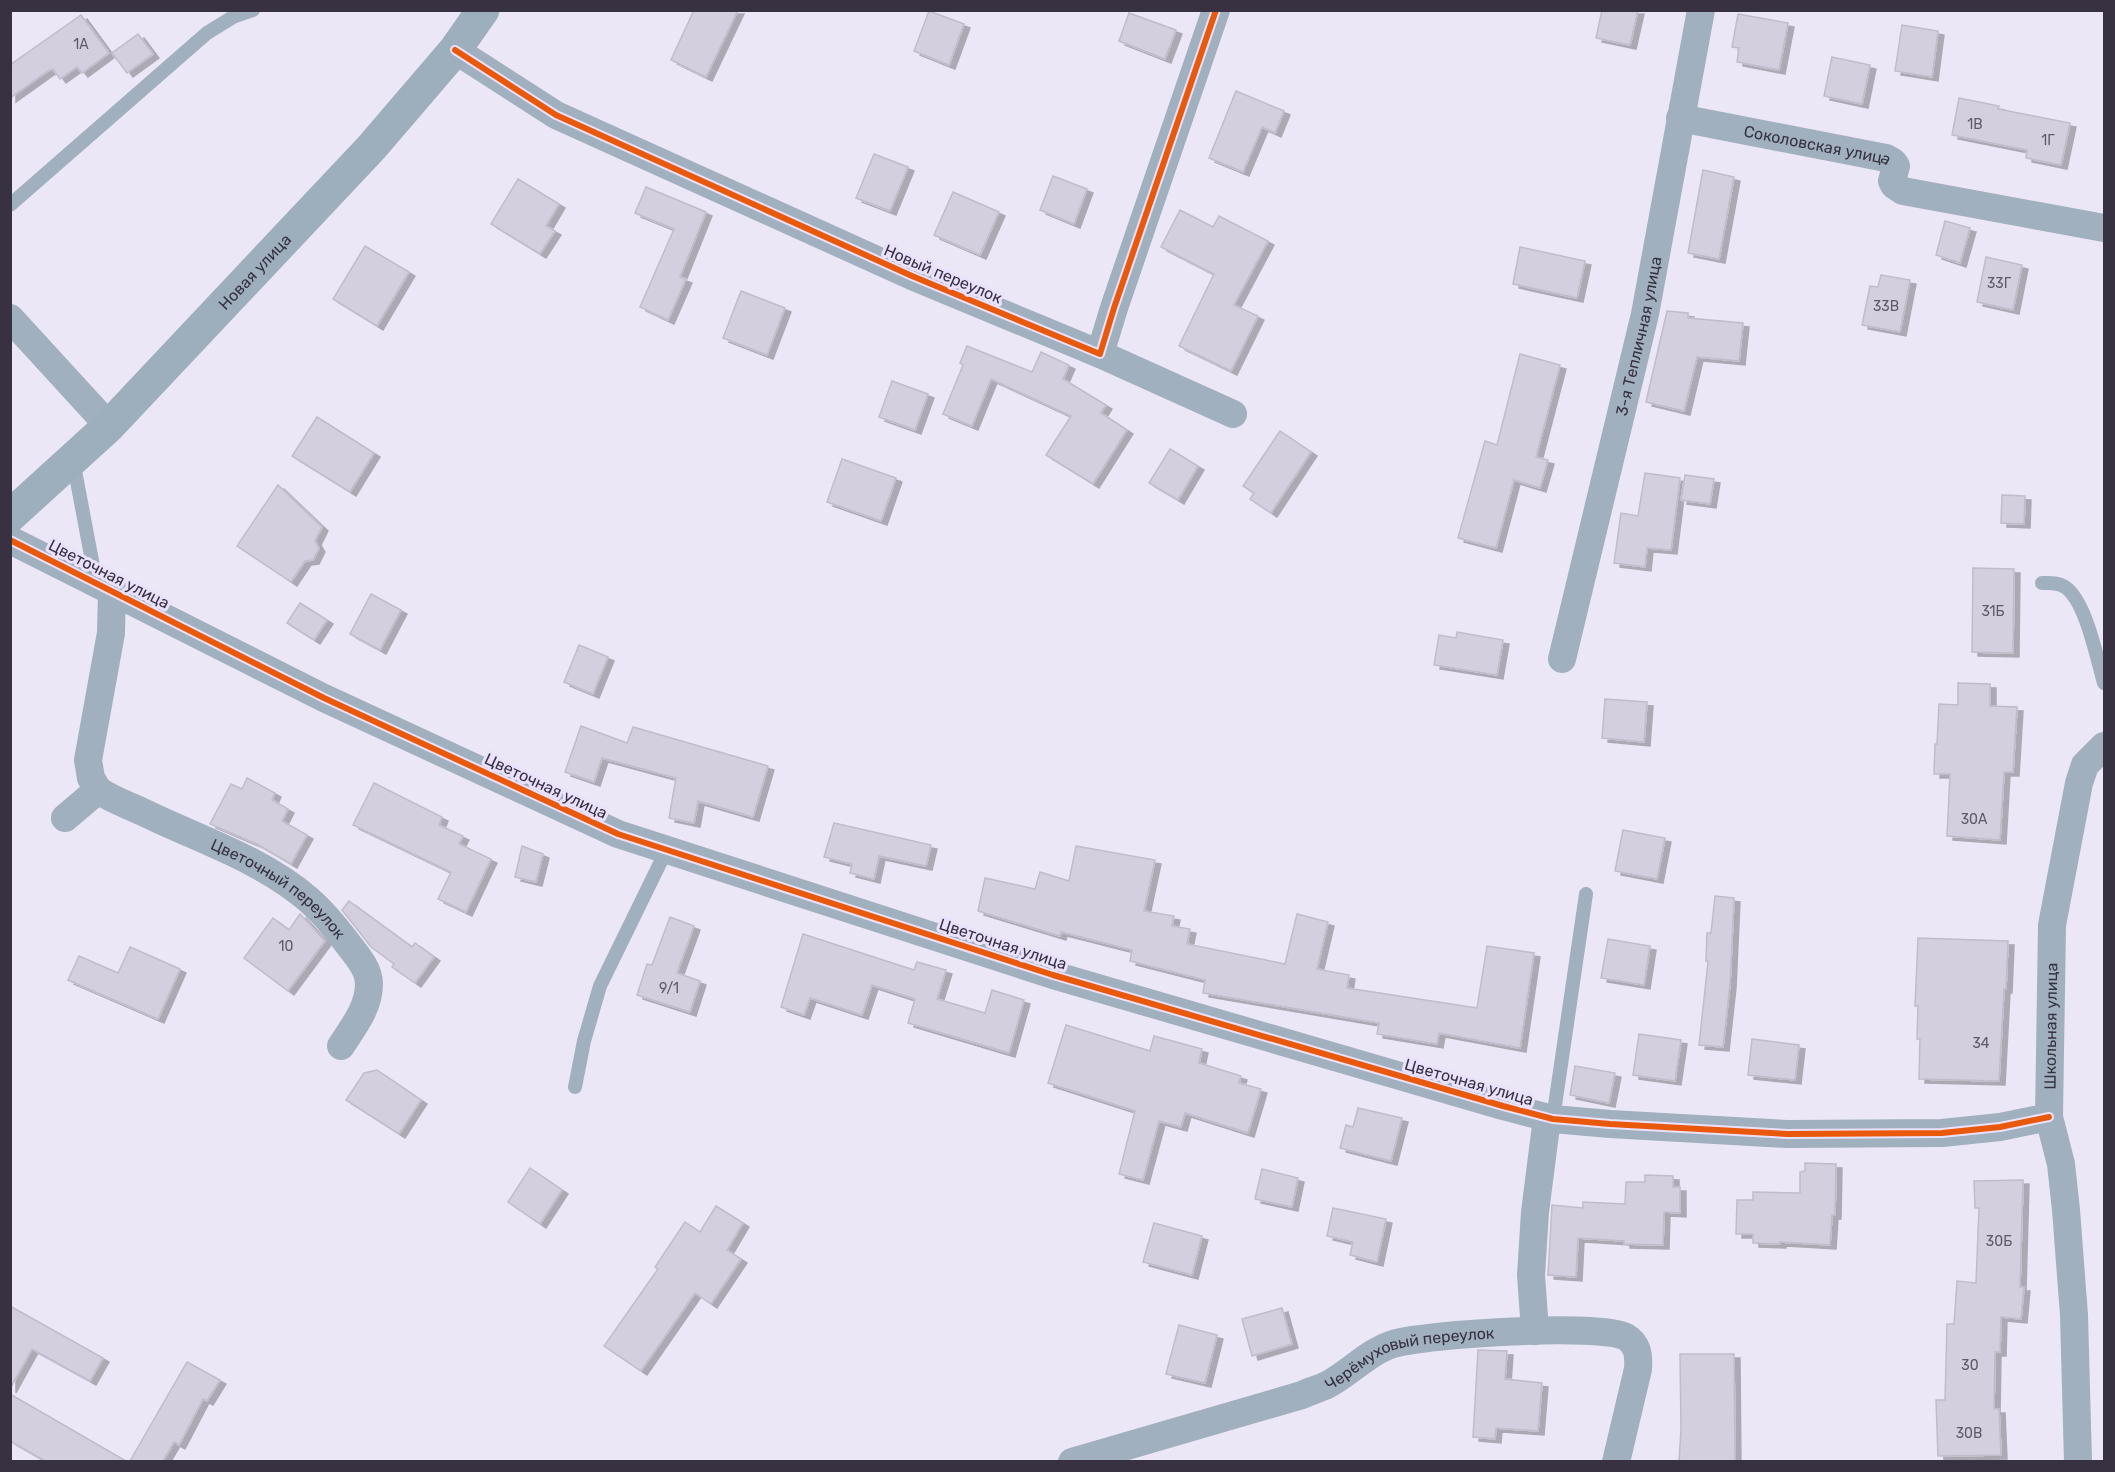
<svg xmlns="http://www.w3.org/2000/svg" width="2115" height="1472" font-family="Rubik,sans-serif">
<defs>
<filter id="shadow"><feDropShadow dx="6" dy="4" stdDeviation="0" flood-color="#0004"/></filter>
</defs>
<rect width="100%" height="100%" fill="#ece7f6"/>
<g fill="#d4cfde" stroke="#c1bccb" stroke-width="1.5" filter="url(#shadow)">
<path d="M694,10H738L706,77L671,60Z"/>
<path d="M1602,10H1638L1630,45L1596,38Z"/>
<path d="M929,11L964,24L949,65L914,51Z"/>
<path d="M1129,13L1176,30L1165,59L1119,41Z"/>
<path d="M1738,14L1788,23L1779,70L1737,62L1739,48L1732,47Z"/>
<path d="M81,15L109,53L82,73L77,67L60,79L53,69L48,71L10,98V65Z"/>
<path d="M1902,25L1938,31L1932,77L1895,71Z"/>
<path d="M138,34L153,54L127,73L112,53Z"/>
<path d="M1832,57L1870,65L1862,104L1824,96Z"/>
<path d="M1236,91L1284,111L1275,133L1262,127L1243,172L1209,158Z"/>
<path d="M1959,98L1999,106L1998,109L2070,123L2061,165L2026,158L2027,150L1952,135Z"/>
<path d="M874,154L908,167L890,211L856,198Z"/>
<path d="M1703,170L1734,177L1719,259L1688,253Z"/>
<path d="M1053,176L1087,189L1074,224L1040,210Z"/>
<path d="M518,179L559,204L546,226L555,231L540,254L491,224Z"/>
<path d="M646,187L706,212L680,277L686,279L668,320L640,307L674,229L635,213Z"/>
<path d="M953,192L999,212L980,255L934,235Z"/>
<path d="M1180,210L1213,227L1219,216L1268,241L1234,305L1258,316L1231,371L1179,346L1214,274L1161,247Z"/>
<path d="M1945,221L1970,228L1960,263L1936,255Z"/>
<path d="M365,246L409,272L377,326L333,299Z"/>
<path d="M1520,247L1585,261L1577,298L1513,284Z"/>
<path d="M1986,257L2022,265L2013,310L1977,302Z"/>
<path d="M1881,275L1910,280L1900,332L1862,325L1870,286L1878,287Z"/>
<path d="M741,291L785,308L767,355L723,338Z"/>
<path d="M1667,311L1688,313V318L1743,323L1739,361L1697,357L1684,411L1646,402Z"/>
<path d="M967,346L1032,372L1041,352L1069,365L1063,379L1106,405L1101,413L1127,430L1093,484L1046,455L1071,416L991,379L972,426L943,414L963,365L960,363Z"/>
<path d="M1520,354L1560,365L1536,457L1548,460L1540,488L1514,480L1496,548L1458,538L1485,441L1497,445Z"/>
<path d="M892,381L928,394L915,430L879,417Z"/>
<path d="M317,417L374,453L350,492L292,456Z"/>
<path d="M1280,431L1311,452L1271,513L1250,499L1254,493L1243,486Z"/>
<path d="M1170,449L1198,466L1178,500L1149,483Z"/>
<path d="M842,459L896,478L881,521L827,502Z"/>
<path d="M1645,473L1680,478L1671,550L1647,548L1645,567L1614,563L1621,513L1638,516Z"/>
<path d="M1685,475L1714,479L1710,504L1681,500Z"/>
<path d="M278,485L322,527L315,541L319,548L313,560L305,561L291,582L237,546Z"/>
<path d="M2002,495L2025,496L2024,524L2001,523Z"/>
<path d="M1973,568L2014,569L2013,653L1972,652Z"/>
<path d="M371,594L401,610L380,650L350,634Z"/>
<path d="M300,603L327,620L314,640L287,623Z"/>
<path d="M1457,632L1503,640L1497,675L1434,665L1439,635L1456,638Z"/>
<path d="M579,645L608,657L593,694L564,682Z"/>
<path d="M1958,683L1990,684V706L2017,707L2013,772H2004L2000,840L1947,836L1950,774H1934L1935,744H1937L1939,704L1958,705Z"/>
<path d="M1605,699L1647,702L1644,742L1602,738Z"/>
<path d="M581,726L627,743L633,727L768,766L753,817L698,801L694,823L669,818L676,778L602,758L594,782L565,772Z"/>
<path d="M247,778L275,793L272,800L288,809L282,821L307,835L291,864L257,844L210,824L231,784L242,789Z"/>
<path d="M374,783L442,817L439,825L463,836L459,844L491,859L466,912L438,899L451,872L353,825Z"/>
<path d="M834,823L931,845L926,866L879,856L874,879L850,873L852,864L824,857Z"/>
<path d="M1623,830L1665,838L1657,879L1615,871Z"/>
<path d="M522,846L543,854L536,882L515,877Z"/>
<path d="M1076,846L1155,860L1144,911L1174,916L1172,926L1190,929L1187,944L1285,964L1297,914L1328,922L1317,969L1349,975L1347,988L1477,1008L1487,946L1534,953L1520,1048L1439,1033L1437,1044L1377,1034L1379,1023L1203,993L1205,980L1130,961L1132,950L1061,932L1060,936L978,911L985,878L1035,889L1040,872L1069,881Z"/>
<path d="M1715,896L1734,898L1730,984L1723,1047L1699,1045L1708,962L1706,961L1707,933H1711Z"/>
<path d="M349,901L412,947L415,943L434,957L415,983L392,967L394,964L371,947L342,910Z"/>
<path d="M300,914L325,941L288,991L244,958L273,918L289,930Z"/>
<path d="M670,917L694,926L677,973L700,981L690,1012L637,995L647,964L652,965Z"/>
<path d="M803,934L914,970L917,962L946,970L937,999L985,1013L992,990L1024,1000L1009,1053L908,1023L915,999L872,985L862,1015L810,998L804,1015L781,1007Z"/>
<path d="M1918,938L2008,941L2006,989H2004L1999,1081L1919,1079L1920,1039H1917L1918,1006H1915Z"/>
<path d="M1608,939L1650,946L1644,985L1601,978Z"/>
<path d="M130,947L180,969L158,1019L68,980L79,956L118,973Z"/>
<path d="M1066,1025L1150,1051L1154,1036L1202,1049L1199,1063L1241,1076L1239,1083L1261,1089L1248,1133L1185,1113L1181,1127L1159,1121L1143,1180L1119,1174L1135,1111L1048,1083Z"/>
<path d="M1639,1034L1681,1040L1675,1081L1633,1075Z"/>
<path d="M1752,1039L1799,1045L1795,1080L1748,1075Z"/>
<path d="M1575,1066L1615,1073L1609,1103L1570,1095Z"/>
<path d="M377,1070L421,1100L399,1134L346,1100L364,1073Z"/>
<path d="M1358,1108L1402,1118L1391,1161L1340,1148L1346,1125L1353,1127Z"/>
<path d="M1805,1163L1836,1164L1835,1215H1832L1830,1245L1780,1242V1244L1753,1243V1234H1736L1737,1200H1753V1192L1800,1193V1172L1805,1171Z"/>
<path d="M530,1168L562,1190L540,1224L508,1202Z"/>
<path d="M1262,1169L1298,1178L1292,1207L1255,1199Z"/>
<path d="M1645,1175L1673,1176V1187H1680V1213L1664,1212L1663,1245L1624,1244V1241L1578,1238L1576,1277L1548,1275L1552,1205L1583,1208V1202L1625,1204L1626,1182H1645Z"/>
<path d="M2023,1180L2020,1287H2024L2021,1319L2001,1317L2000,1352H1995L1994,1409H1999L2001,1455L1938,1456L1936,1400H1945L1947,1324H1954L1957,1281L1976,1283L1979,1208H1975L1974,1181Z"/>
<path d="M716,1206L743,1223L727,1250L741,1259L711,1304L695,1293L641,1371L604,1346L658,1269L655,1267L685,1222L700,1232Z"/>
<path d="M1333,1208L1386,1219L1377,1262L1350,1255L1353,1242L1327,1236Z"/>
<path d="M1154,1223L1202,1236L1192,1275L1143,1262Z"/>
<path d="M10,1306L103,1358L90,1381L32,1349L10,1389Z"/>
<path d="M1282,1308L1292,1344L1252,1356L1242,1319Z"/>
<path d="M1179,1325L1217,1335L1205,1383L1166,1374Z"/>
<path d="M1478,1350L1507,1351L1505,1379L1542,1383L1538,1431L1496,1428L1495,1439L1473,1437Z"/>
<path d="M1680,1354H1734L1735,1461H1679L1681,1429Z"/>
<path d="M187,1362L220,1380L207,1401L203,1399L179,1445L174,1442L163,1461H130Z"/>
<path d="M10,1394L126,1461H45L10,1441Z"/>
</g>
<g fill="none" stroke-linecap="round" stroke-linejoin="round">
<g stroke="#a0b0be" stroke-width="14">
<path d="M10,205L207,33L233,17L253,10"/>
<path d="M73,460L96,582"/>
<path d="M2042,583C2050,583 2058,582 2065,587C2086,601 2097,659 2104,683"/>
<path d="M575,1087L584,1041L600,986L667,849"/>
<path d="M1553,1119L1586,894"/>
</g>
<g stroke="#a0b0be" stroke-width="28">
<path d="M455,50L556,115L912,276L1100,354L1114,308L1216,10"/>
<path id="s1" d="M1680,118L1886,158L1893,162L1896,166L1892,181L1894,185L1903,191L2104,228"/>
<path d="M10,318L109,426"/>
<path d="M1100,354L1233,414"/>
<path d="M10,540L324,698L618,834L1053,975L1503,1106L1553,1119L1610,1124L1787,1134L1942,1133L2000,1127L2049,1117"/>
<path id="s2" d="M1562,659L1645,314L1701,10"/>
<path id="s3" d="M98,790C114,801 131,806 147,814C201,840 263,860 309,900C324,913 336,928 348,944C357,956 369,969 369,984C369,1008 353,1027 341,1046"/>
<path d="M65,818L98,790L91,778L88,760L111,633L112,591"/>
<path d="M1535,1331L1531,1275L1535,1212L1547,1118"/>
<path id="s4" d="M1072,1462L1302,1395C1310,1391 1319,1389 1327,1385C1350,1373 1368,1352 1393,1344C1426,1334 1600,1323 1626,1337C1638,1344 1639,1356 1638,1369L1616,1462"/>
<path id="s5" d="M2078,1462L2074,1315L2066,1210L2061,1164L2049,1117L2052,925L2079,783L2085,765L2104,746"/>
</g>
<path stroke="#9daebd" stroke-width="33" id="s6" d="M10,516L109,426L371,148L455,50L483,10"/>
<defs>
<g id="cycleway">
<path d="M455,50L556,115L912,276L1100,354L1114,308L1216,10"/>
<path d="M10,540L324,698L618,834L1053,975L1503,1106L1553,1119L1610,1124L1787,1134L1942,1133L2000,1127L2049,1117"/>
</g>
</defs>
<use href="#cycleway" stroke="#eae1fc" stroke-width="10"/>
<use href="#cycleway" stroke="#e8590c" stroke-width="6"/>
</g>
<g text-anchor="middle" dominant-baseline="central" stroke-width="6" stroke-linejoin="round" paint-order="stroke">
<g font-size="14" fill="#5f596a">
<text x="81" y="44">1А</text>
<text x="1975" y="124">1В</text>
<text x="2048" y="140">1Г</text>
<text x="1999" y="283">33Г</text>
<text x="1886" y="306">33В</text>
<text x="1993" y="611">31Б</text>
<text x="1974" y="819">30А</text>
<text x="286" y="946">10</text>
<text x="669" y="988">9/1</text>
<text x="1981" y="1043">34</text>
<text x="1999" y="1241">30Б</text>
<text x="1970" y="1365">30</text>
<text x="1969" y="1433">30В</text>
</g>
<g font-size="16" fill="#373142" stroke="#eae1fc">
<text stroke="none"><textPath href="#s1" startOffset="140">Соколовская улица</textPath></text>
<text stroke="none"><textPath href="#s6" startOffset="346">Новая улица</textPath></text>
<text transform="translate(943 274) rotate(23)">Новый переулок</text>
<text stroke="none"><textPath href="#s2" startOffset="332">3-я Тепличная улица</textPath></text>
<text transform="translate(109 574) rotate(27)">Цветочная улица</text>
<text transform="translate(546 786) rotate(25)">Цветочная улица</text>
<text stroke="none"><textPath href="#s3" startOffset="207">Цветочный переулок</textPath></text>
<text transform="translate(1003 944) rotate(18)">Цветочная улица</text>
<text stroke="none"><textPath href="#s5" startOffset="438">Школьная улица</textPath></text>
<text transform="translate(1469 1082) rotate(16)">Цветочная улица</text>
<text stroke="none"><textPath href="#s4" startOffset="356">Черёмуховый переулок</textPath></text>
</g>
</g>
<rect width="2115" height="1472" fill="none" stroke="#373142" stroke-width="24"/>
</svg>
